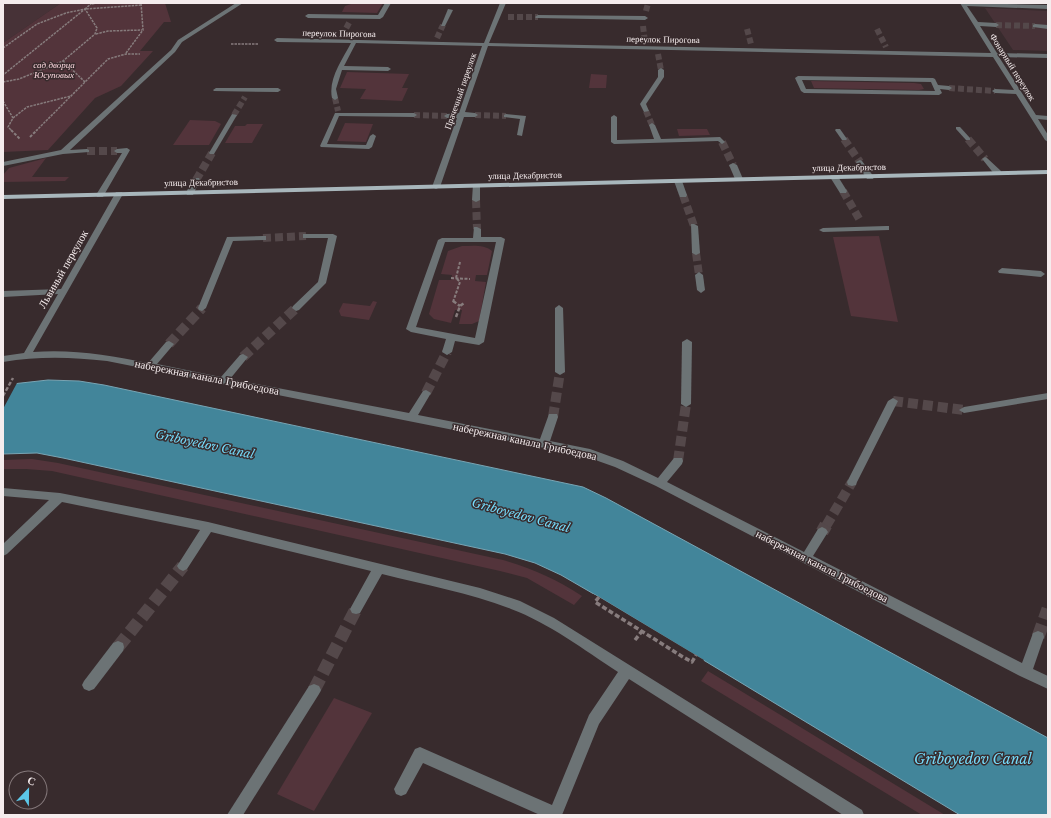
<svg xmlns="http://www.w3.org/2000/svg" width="1051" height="818" font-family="'Libre Baskerville',serif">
<rect width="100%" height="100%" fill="#382b2d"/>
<g fill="#473237">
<path d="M3,3H61L3,43Z"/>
<path d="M985,8L1048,11V51L1013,50Z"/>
</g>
<g fill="#53343b">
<path d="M61,3H165L171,22H164L140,51H153L121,86L95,98L48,150L3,152V43Z"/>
<path d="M354,3H383L377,13L342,12L345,6Z"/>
<path d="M347,72L409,74L402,88H408L402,101L360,99L366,89L340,88Z"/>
<path d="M591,74L607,75L606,88H589Z"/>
<path d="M811,81L914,83L921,84L924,89L919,90L814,88Z"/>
<path d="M190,120L215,121L221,124L209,145H173Z"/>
<path d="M345,123L373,124L366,142L337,141Z"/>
<path d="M247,124H263L252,143H225L235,126H245Z"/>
<path d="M677,129H707L710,135L679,136Z"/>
<path d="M46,158L32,177H69L65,181L3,182V175L9,168Z"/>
<path d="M879,236L898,322L851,316L833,237Z"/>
<path d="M462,246C472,246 484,244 492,251L487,275H476L475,281L486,282L479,321L472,324H459L462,310H455L451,323L434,319L429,314L439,280H451L452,275L441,274L448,251Z"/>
<path d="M373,301L377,302L369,320L341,316L339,311L343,303L370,306Z"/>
<path d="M32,459L58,463L503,560C533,569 556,579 582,596L574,605L527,578L500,571L52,471L26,469H3V460Z"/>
<path d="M708,671L945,815H922L701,681Z"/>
<path d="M334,698L372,713L314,811L277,794Z"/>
</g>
<path fill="#42859a" stroke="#78a4b3" d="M48,380L79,381L104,385L583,487L606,498L1048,738V815H960L599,597L561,575L535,563L505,554L63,458L37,453L3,454V385Z"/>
<g fill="#382b2d">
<path d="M19,381L17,383L3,409V384Z"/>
<path d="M593,594L599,597L704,660L703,662L603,602L591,595Z"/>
</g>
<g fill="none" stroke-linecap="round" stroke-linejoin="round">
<g stroke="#54484a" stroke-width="6" stroke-dasharray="6 3" stroke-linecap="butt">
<path d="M646,11L648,3"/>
<path d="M508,17H538"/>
<path d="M996,25L1035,26"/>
<path d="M643,26L645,42"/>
<path d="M747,29L751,44"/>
<path d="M877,29L886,47"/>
<path d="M342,36L350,21"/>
<path d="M437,38L443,25"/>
<path d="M658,54L661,70"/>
<path d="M949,88L995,91"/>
<path d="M335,98L338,111"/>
<path d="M646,111L652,125"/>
<path d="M234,115L245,97"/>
<path d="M414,115L447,116"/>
<path d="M475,115L506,116"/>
</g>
<g stroke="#54484a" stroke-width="8" stroke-dasharray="8 4" stroke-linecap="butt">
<path d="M844,139L860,162"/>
<path d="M968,139L985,159"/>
<path d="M722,142L733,165"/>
<path d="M87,151H117"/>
<path d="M196,180L212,153"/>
<path d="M843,191L861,222"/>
<path d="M683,195L694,226"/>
<path d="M476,200L477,229"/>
<path d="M263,238L306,236"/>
<path d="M696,253L699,275"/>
</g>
<g stroke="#54484a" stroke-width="10" stroke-dasharray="10 5" stroke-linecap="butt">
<path d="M169,344L202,308"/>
<path d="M243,357L296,308"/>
<path d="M426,393L447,352"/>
<path d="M893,401L964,410"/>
<path d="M553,417L560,372"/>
<path d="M678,461L686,404"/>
<path d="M826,526L852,482"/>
</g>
<g stroke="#54484a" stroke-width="13" stroke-dasharray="13 6" stroke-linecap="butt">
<path d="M822,532L826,525"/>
<path d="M1038,637L1048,609"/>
<path d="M118,647L183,566"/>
<path d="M314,690L356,609"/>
</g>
<g stroke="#877c7d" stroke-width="1.5" stroke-dasharray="2.5 1" stroke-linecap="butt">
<path d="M92,3L85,9L141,5"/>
<path d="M92,4L97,3"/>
<path d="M96,34L108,31L142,30"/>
<path d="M231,44H258"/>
<path d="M3,48L37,24L66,13L85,9L3,75"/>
<path d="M126,53L143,30L141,3"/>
<path d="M63,61L85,82"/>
<path d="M3,82L19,79L63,61L95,34L97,28L85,9"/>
<path d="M3,101L13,118L8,127L12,131"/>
<path d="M13,118L27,107L71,96"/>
<path d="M36,131L108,59L126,54H140"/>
</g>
<g stroke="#877c7d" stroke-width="2" stroke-dasharray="3 1.5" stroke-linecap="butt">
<path d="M11,130L20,139"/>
<path d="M30,137L37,130"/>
<path d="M451,278L470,279"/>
<path d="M453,302L460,282L456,278L460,262"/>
</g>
<g stroke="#877c7d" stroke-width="2.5" stroke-dasharray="4 2" stroke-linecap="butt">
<path d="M453,301L460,306"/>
<path d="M456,317L460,306L464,303"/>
<path d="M3,396L13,378"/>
</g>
<g stroke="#877c7d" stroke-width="3.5" stroke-dasharray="5 2.5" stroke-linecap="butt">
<path d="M599,597L595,602L683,657L692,662L696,655"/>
<path d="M635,640L642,631"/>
</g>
<g fill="#6c7375" fill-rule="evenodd">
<path d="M236,3H243L182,42L175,52L70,150L87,149L89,150V152L63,154L3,166V162L61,150L171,50L178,40Z"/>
<path d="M385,3H391L383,17L380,19L308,18L305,16L308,14L378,15Z"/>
<path d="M500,3H506L489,43L991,53L960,3L1048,5V9L967,6L978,22L996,23L999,25L996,27L980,26L997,53L1048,54V58L999,57L1036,115L1048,116V120L1038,119L1048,135V142L1045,140L1016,94L995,93L992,91L995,89L1014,90L993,57L488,46L465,112L475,113L478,115L475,117H464L440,187L436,189L432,187L457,118H447L444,116L447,114L459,113L482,46L356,43L344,66L388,67L391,69L388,71L342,70L336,89L338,98L335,100L332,98C328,79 342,60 351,43L277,42L274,40L277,38L484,43Z"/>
<path d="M448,9L453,10L445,26H441Z"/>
<path d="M538,15L645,16L648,18L645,20L536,18L535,17Z"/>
<path d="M1035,24L1048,25V29L1033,27V25Z"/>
<path d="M661,68L664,70V77L646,104L649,111L644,112L640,104L658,77V70Z"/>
<path d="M798,76L933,78L935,79L938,85L949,86L952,88L949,90L940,89L942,93L939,95L804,93L801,91L795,78ZM802,80L931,82L935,91L806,89Z"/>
<path d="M216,88H278L281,90L278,92L214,91L213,90Z"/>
<path d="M335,113H414L417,115L414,117L339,116L327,144L366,145L370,136L373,134L376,136L372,147L369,149L321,147L320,146Z"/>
<path d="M232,114L237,115L214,154H210L209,153Z"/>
<path d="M506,114L526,116L522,136L517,135L520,119L504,117V115Z"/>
<path d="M614,115L617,117V140L654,139L649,125L652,123L655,125L661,139L720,137L725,142L722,144L718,141L614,144L611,142V117Z"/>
<path d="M956,127H960L970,138V140H966L956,129Z"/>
<path d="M836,129H840L847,139L846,140H842L835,130Z"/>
<path d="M127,148L130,150L104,195L103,197H97L96,195L122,153H117L114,151L117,149Z"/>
<path d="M985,157L987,158L1001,171V175H995L983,160L982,159Z"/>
<path d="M860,160L862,161L874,177L873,179H867L856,162Z"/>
<path d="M733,163L737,165L743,179L742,181H736L735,179L729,165Z"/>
<path d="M831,175H837L847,191L846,193H840L830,177Z"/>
<path d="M193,178H199L200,180L193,195H187L186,193Z"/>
<path d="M675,179H681L682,181L687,195L686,197H680L679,195L674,181Z"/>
<path d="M473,184H476L480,186V200L476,202L472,200Z"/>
<path d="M116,192H122L123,194L33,352C72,349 110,355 148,363L166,342L169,341L174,344L157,364L221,377L240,355L243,354L248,357L230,379L409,413L423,391L426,390L431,393L418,415L540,439L549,414H557L558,417L550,441L590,449L623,461L658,478L674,458H682L683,461L682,464L667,482L804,552L818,529L822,527L826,529L828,532L813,556L1022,663L1033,633L1038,631L1043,633L1044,637L1033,669L1048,676V689L1020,676L656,486L615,467L584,456L107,361C72,357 38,356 3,362V356L24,353L58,294L3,297V291L61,289Z"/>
<path d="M691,224H694L698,226L700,253L696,255L692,253Z"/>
<path d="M886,226H889V230L823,232L819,230L823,228Z"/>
<path d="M474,227H477L481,229V237H501L505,239L484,342L479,345L455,341L452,352L447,355L442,352L446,339L411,332L406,329L438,240L442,238H473ZM445,242H496L475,338L416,327Z"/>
<path d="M303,234H333L337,236L326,283L299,310L296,311L292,308L293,306L318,282L328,238H303Z"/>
<path d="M263,236H266V240L233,241L206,308L202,311L199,310L198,308L227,237Z"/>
<path d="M1002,268L1041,271L1045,274L1041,277L999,273L998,271Z"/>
<path d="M699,272L703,275L705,290L701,293L697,290L695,275Z"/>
<path d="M559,305L563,308L565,372L560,375L555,372V308Z"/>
<path d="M687,339L692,342L691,404L686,407L681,404L682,342Z"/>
<path d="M1048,393V399L964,413L959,410L964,407Z"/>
<path d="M893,398L898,401L857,482L856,485L852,486L848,485L847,482L888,401Z"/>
<path d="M3,488L60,493L208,522L480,588L520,601L554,618L862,810L864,815H843L629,679L599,724L562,815H540L423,763L406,794L401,796L396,794L394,789L415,749L420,747L552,805L589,715L618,672C584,650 549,623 511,609C470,593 425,585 382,574L360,613L356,614L352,613L350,609L371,571L211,532L187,569L183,571L179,569L177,566L200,530L62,502L7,554L3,556V544L49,500L3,496Z"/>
<path d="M118,641L123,643L124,647L123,651L94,689L89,691L84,689L82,685L84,681L113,643Z"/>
<path d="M314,684L319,686L321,690L319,694L243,815H227L309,686Z"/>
</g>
<path fill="#a8b6bb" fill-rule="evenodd" d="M1048,170V174L3,199V195Z"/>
</g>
<g text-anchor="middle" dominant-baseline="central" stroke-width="3" stroke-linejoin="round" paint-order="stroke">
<g font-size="9" fill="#f5eced" stroke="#382b2d">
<text transform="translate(339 33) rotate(1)">переулок Пирогова</text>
<text transform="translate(663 39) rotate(1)">переулок Пирогова</text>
<text transform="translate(1013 67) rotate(58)">Фонарный переулок</text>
<text transform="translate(460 91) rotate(-71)">Прачечный переулок</text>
<text transform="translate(849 167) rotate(-1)">улица Декабристов</text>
<text transform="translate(525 175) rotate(-1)">улица Декабристов</text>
<text transform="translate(201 182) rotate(-1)">улица Декабристов</text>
</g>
<g font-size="9" font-style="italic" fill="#fcd8df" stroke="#382b2d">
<text x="54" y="64">сад дворца<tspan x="54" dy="10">Юсуповых</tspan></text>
</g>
<g font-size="11" fill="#f5eced" stroke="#382b2d">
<text transform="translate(63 269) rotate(-60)">Львиный переулок</text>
<text transform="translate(207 377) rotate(11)">набережная канала Грибоедова</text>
<text transform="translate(525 441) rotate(12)">набережная канала Грибоедова</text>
<text transform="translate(822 566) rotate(27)">набережная канала Грибоедова</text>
</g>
<g font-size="12" font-style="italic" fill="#75dbfa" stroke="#382b2d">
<text transform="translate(205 444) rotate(12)">Griboyedov Canal</text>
<text transform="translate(521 515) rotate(15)">Griboyedov Canal</text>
</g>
<g font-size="14" font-style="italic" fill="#75dbfa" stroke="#382b2d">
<text x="973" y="759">Griboyedov Canal</text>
</g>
</g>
<rect width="1051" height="818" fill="none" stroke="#f5eced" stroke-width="8"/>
<g transform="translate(28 790) rotate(22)"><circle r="19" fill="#382b2d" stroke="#84787a"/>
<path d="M0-3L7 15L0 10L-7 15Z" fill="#5cc7e8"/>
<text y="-6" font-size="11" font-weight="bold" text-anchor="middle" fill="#f5eced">С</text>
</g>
</svg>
